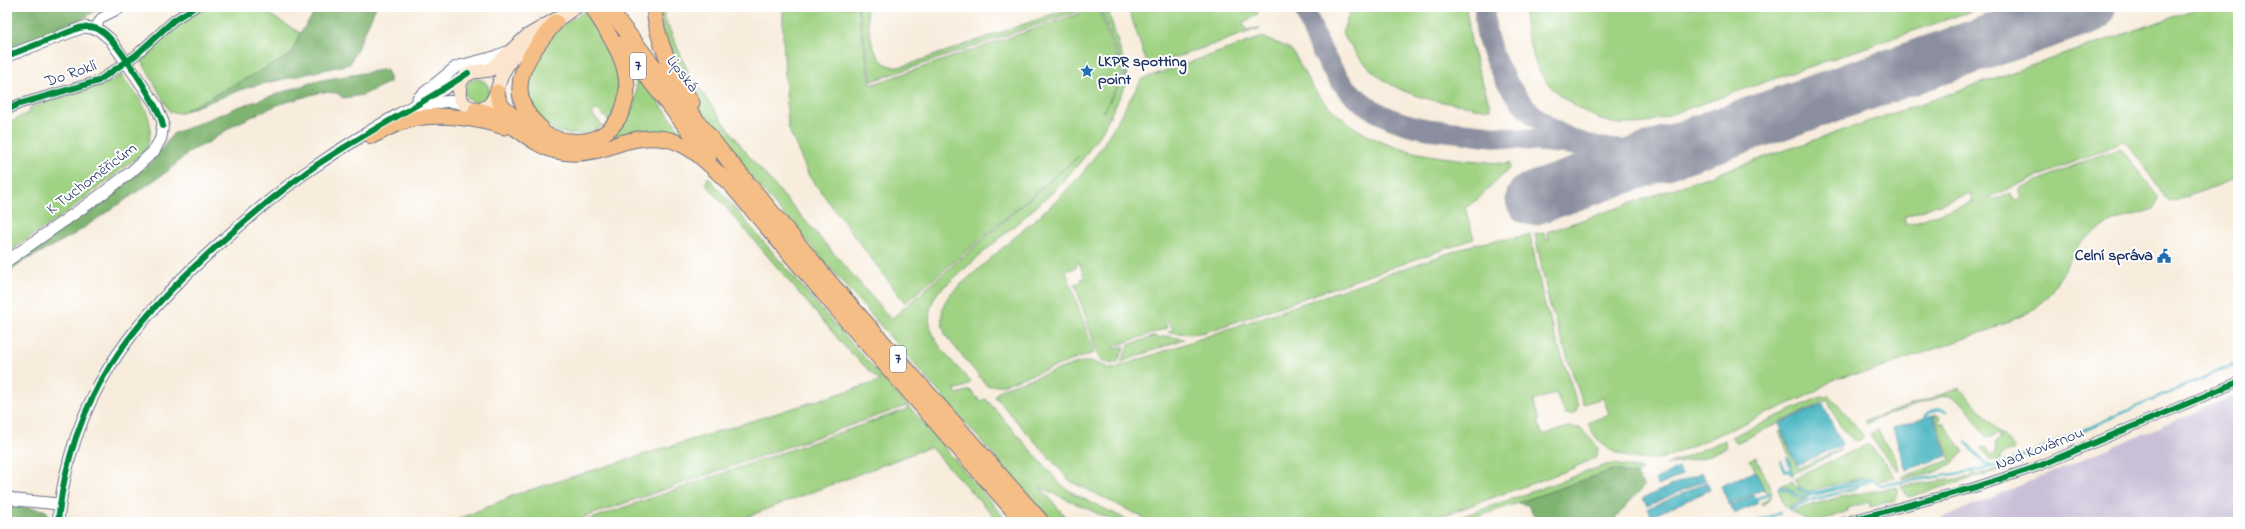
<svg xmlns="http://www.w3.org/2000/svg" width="2245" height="529" font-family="'Indie Flower',sans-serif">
<rect width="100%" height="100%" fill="#fff"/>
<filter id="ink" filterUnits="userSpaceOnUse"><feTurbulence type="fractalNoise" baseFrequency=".025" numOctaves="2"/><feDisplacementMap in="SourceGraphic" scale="8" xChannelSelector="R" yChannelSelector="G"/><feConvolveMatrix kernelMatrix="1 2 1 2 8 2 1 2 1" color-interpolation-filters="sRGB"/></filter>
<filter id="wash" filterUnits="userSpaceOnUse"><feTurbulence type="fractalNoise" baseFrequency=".012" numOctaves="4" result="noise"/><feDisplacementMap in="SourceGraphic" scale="16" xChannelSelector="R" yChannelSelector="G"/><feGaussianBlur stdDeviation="0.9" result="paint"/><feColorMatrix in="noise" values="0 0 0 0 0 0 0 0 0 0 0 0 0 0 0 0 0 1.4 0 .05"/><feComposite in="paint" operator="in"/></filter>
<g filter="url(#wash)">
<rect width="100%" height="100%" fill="#f8eddd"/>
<path fill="#c9bfd7" d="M2233,396L2238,407V522H1933Z"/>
<g fill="#9fd282" stroke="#5d8070" fill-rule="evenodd">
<path d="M206,7H257L300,33L291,55L180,113L170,112L142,61L144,54L187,16Z"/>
<path d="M658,7H664V17L690,76L748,155L891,319L1079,156L905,303L809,176L788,127L783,37V7H857L871,85L1098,7L1123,75L1103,112L1125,75L1100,7H1107L1127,72L1124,89L1102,131L1082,160L1053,192L938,292C913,329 948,356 971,382L967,386L954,390L957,394L970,390L980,401L986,399L1061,485L1076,495L1132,522H1116L1040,487L1070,522H1052L741,166C716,134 687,96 671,58C664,43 662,23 658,7Z"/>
<path d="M858,7H866C870,30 870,73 904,66L1073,7H1090L872,81Z"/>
<path d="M1128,7H1260L1256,16L1243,22L1246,30L1260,28L1148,67Z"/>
<path d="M1352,7H1466L1472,49L1491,109L1473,108V106C1410,100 1374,86 1342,33Z"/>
<path d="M1527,7H1983L1646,123C1637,124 1627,124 1618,124C1595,121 1558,98 1545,80C1536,67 1531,52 1528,37C1526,29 1522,14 1527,7Z"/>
<path d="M2202,7H2238V178L2172,202L2166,199L2129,145L2122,140L2113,146L1991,196L1992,200L2010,193L2016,201L2021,199L2019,192L2021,188L2102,154L2121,149L2158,197L2157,205L2154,209C2126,218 2092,224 2075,251C2063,270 2055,291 2038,306C2024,318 2004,321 1989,330L1869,372L1848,375L1833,380L1809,395L1667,457C1636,464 1600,455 1588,423L1609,414L1603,398L1583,404L1549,303L1535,234L1544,233L1546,240L1549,239L1547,232ZM1970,193L1973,202L1906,225L1904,217Z"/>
<path d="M587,10L617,56L623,97L609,121L597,109L592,114L603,126L582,134H569L556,131L544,123L529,106L526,90L529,64L561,26Z"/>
<path d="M1260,38H1265C1272,42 1286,45 1292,51C1296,55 1298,63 1301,67C1308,80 1315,92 1325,102C1377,158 1438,156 1508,164L1509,162L1510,166L1508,170L1478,199L1465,208L1474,239L1206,332L1190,334L1168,332L1173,329L1167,320L1165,321L1167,328L1115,346L1116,349L1125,346L1117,363L1112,364L1099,359L1075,284L1082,282L1081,279L1085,278L1079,262L1076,264L1077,267L1066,271L1094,353L1002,385L987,386L946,336C940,321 940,308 950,294L1056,201L1081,175L1101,148L1142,79Z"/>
<path d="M636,73L684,135L682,138L610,142L605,140C625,124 643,101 634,74Z"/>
<path d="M121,75C140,100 160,118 145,151L63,215L7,253V124L31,111L29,108L110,82Z"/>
<circle cx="477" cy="91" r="12"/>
<path d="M708,177L828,317L920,419L1008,522H999L930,447L733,522H582L908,409L906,406L570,522H452L517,494L880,381L846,348L706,184Z"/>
<path d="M1530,235L1544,302L1578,406L1574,414H1565L1556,393L1533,401L1539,420L1538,424L1543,435L1568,427L1580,428L1598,447L1597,457L1569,470L1425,522H1152L1070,481L995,397L996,394L1003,388L1081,362H1093L1112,369L1475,244Z"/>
<path d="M1154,336L1159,338L1166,336L1184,339L1121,362L1129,345Z"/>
<path d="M1960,388L2015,449L2001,455L1999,461L1989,459L1981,448L1985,447L1991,455L1996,452L1995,443L2001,438L1998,433L1991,437L1985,436C1975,422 1963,393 1943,396L1876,419L1867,424L1865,421Z"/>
<path d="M1829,396L1837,403L1863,435L1862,439L1857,441C1841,435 1834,413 1828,400L1736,443L1731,437L1818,398Z"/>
<path d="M1934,414L1938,415L1941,419L1938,421L1941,424L1943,422L1964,452C1943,473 1930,475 1902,479V477L1950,460Z"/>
<path d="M1878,430C1884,447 1896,450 1899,470L1897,471L1872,439L1871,433Z"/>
<path d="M1781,431L1798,468L1841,449V450L1793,474L1789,455L1779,432Z"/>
<path d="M1725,440L1726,448L1703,458L1666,465Z"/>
<path d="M1868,444L1887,465L1895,478L1878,481L1873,478H1861L1808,491L1799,487L1795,479L1806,472Z"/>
<path d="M1756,457L1772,491L1770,500L1762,505L1761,503L1769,499L1771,494L1765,491L1750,459Z"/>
<path d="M1614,464L1642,469L1637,475L1613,470L1463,522H1447L1606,465Z"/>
<path d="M2005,464L2007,468L1909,497L1901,486L1973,477V475L1992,471Z"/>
<path d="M1792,481L1799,492L1811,494L1800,496L1787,487H1779L1800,499L1808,498L1789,506L1790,510L1784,505L1778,489V487Z"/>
<path d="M1897,487L1896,500L1870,507L1869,502L1847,508V511L1825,520V522L1809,521L1791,511L1840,497Z"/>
</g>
<g fill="#7fb470" stroke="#4d7267">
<path d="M7,7H102L72,25L7,53Z"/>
<path d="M319,7H376L350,64L249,87L180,113L291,55L300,33Z"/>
<path d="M387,69L390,82L363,95L343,98L337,93L321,92L277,105L236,124L206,144L190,151L168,171L73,235L24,261L7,274V268L152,162L173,134L238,107L316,81Z"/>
<path d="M1613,470L1637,475L1644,486L1612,522H1537L1528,505L1517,503Z"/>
<path d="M7,505L44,510L48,513L47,522H7Z"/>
</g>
<g fill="#45b4c0" stroke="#30728f">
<path d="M1823,404L1842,445L1797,465L1779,424Z"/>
<path d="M1933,415L1947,456L1906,470L1893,428Z"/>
<path d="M1679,468L1682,475L1658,486L1655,479Z"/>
<path d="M1755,471L1764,489L1729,505L1721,486Z"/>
<path d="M1702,472L1706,480L1647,506L1643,498Z"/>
<path d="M1707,482L1710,490L1652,516L1648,509Z"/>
<path d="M1754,495L1758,503L1734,514L1731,506Z"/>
</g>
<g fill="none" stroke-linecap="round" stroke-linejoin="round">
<g stroke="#45b4c0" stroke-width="2.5">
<path d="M1925,417C1929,410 1940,407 1946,412"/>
<path d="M1966,441L1984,464L1991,466"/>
<path d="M1787,458L1791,467L1790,472"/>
<path d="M1781,461L1785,470L1790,472L1792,475"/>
<path d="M1798,488C1811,500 1845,482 1862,480C1875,478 1873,483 1882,485L1981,470L2016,459L2238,363"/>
<path d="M1779,489C1790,486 1794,497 1804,497L1868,482L1872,480"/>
<path d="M1756,499L1770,493"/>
<path d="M1789,509L1807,501L1855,489L1859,484"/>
<path d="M1756,522L1780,513"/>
</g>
<g stroke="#8a8e9e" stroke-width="21">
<path d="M1304,7C1326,73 1354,116 1427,129L1594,147"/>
<path d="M1485,7C1482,32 1494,61 1507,82C1533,125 1569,145 1618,150C1634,152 1650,153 1666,150C1693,145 1718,134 1744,125"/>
</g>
<path stroke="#8a8e9e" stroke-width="53" d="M1532,199L2089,7"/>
</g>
</g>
<g filter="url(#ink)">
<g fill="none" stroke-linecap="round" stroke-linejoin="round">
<defs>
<g id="minor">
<path d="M95,28L101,18L123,7"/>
<path d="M7,110L19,104L98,81L136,55L174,20L195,7"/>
<path d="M1845,522L1976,487L2039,466L2238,382"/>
</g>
<g id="tertiary">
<path d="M7,56L84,27L98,29L110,39"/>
<path d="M418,98L456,67L494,57L507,52"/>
<path d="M414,111C431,104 449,97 465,105"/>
<path d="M7,261L98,197L131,172L154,151L161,138L163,122L156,105L140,82"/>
<path d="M7,497L17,500L59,504"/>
<path d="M58,522C70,399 130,323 220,243C249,217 279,191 311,169C339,150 369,131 399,114C421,101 444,90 465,76"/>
</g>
<path id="secondary" d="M570,11L527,36L490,70L473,72L465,76L460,83L459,96L465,105L476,110C499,108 495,85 505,69C522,41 550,25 576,7"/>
<g id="trunk">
<path d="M607,7L729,161"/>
<path d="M654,7C656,42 673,73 692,103"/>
<path d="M621,44L709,156"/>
<path d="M497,92C498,108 510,113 521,121C536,130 551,139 569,141C610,146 634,109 625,71C620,49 604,28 593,8"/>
<path d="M476,110C507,114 526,143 556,151C576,156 596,152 615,145C675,124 695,151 735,189"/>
<path d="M541,128C499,92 528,54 556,22"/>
<path d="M372,136C385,130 398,122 412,119C441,113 477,118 504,127"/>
</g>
<g id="motorway">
<path d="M729,161L830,283L1041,522"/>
<path d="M735,189L851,325L1024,522"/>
</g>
</defs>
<use href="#minor" stroke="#68728a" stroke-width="11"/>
<use href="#tertiary" stroke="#68728a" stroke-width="13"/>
<use href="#secondary" stroke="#68728a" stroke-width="15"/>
<use href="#trunk" stroke="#68728a" stroke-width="17"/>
<use href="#motorway" stroke="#68728a" stroke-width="18"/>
<use href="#minor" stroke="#fff" stroke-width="9"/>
<use href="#tertiary" stroke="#fff" stroke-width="11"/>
<use href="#secondary" stroke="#fbe5cf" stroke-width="13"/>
<use href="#trunk" stroke="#f5be86" stroke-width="15"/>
<use href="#motorway" stroke="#f5be86" stroke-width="16"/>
<defs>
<path id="tertiary-bridge" d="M110,39L140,82"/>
</defs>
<use href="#tertiary-bridge" stroke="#68728a" stroke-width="13" stroke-linecap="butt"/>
<use href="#tertiary-bridge" stroke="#fff" stroke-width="11"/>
<defs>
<g id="cycleway">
<path d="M7,56L79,28C88,26 96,27 103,32C117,42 161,109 163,126"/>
<path d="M7,110L19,104L98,81L136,55L174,20L195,7"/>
<path d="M58,522C70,399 130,323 219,244C248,218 279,192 311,169C361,134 417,108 468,73"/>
<path d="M1845,522L1976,487L2039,466L2238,382"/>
</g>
</defs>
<use href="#cycleway" stroke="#fff" stroke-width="8"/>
<use href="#cycleway" stroke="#00873e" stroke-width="6"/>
</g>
</g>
<defs>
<symbol id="sight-bare" viewBox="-9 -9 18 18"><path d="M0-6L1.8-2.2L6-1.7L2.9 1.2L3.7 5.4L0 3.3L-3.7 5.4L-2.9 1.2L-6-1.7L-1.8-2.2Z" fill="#1f6fb2" stroke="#fff" stroke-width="2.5" paint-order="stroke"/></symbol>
<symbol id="civic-bare" viewBox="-9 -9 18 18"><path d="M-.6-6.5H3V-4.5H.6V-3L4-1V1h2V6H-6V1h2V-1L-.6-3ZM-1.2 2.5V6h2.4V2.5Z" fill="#1f6fb2" stroke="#fff" stroke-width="2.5" paint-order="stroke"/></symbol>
</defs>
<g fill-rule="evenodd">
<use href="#sight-bare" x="1077" y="61" width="20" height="20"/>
<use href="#civic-bare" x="2154" y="246" width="20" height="20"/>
</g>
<g text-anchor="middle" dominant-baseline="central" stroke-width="4" stroke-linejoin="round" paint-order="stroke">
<g fill="#fff" stroke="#5f6d8e" stroke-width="1">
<rect x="630" y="53" width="16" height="26" rx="3"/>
<rect x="890" y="346" width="16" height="26" rx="3"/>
</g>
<g font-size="15" font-weight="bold" fill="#1b2f5e">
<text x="638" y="66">7</text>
<text x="898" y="359">7</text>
</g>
<g font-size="16" font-weight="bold" fill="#1b2f5e" stroke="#fff" text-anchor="start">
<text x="1098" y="62">LKPR spotting<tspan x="1098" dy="18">point</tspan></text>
<text x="2153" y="256" text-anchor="end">Celní správa</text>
</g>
<g font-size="16" fill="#1b2f5e" stroke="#fff">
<text transform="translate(71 74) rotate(-19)">Do Roklí</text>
<text transform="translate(682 74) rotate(52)">Lipská</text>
<text transform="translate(92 179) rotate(-37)">K Tuchoměřicům</text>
<text transform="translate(2040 449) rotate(-21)">Nad Kovárnou</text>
</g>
</g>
<rect width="2245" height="529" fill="none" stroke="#fff" stroke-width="24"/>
</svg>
